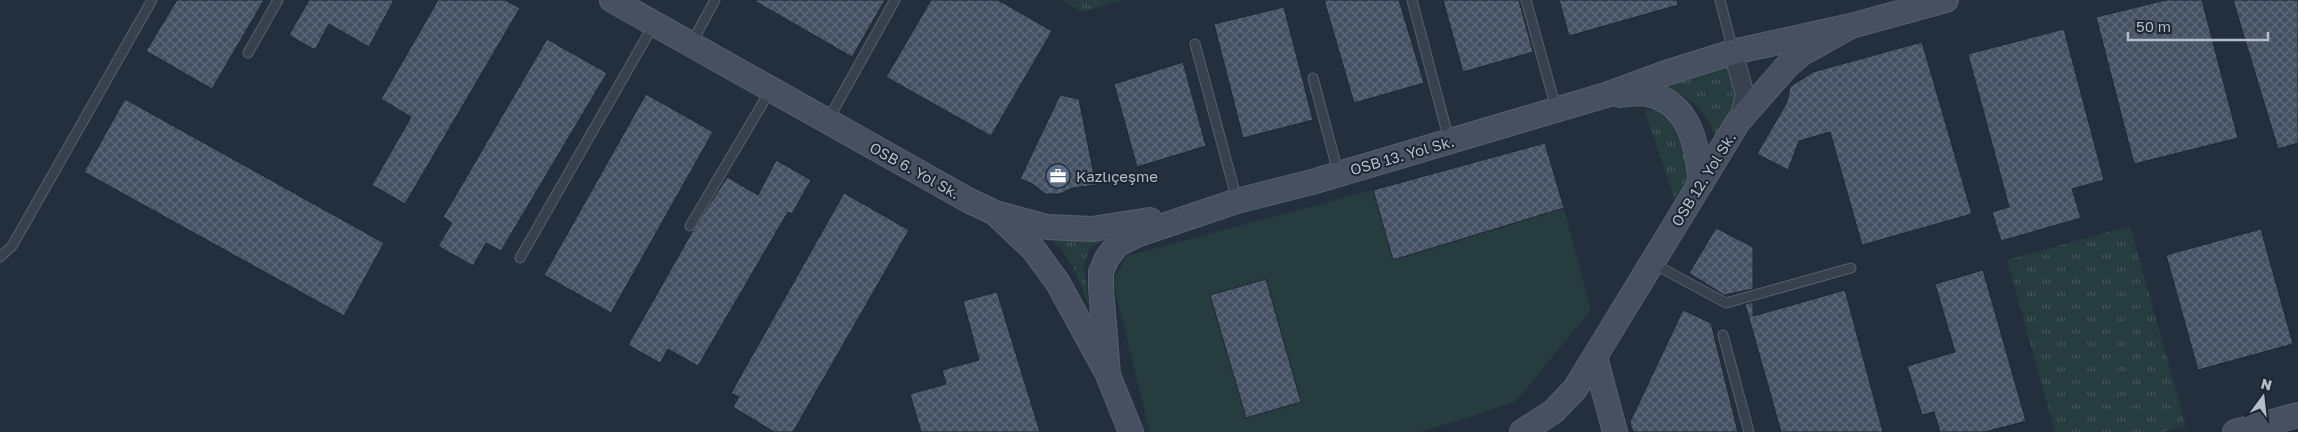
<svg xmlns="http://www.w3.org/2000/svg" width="2298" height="432" font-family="'Golos Text',sans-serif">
<defs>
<pattern id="grass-tufts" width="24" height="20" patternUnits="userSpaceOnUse" patternTransform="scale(1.25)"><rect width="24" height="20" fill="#263c3f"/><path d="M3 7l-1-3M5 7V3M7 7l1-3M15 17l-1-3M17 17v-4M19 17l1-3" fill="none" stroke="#435659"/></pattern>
<pattern id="building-cross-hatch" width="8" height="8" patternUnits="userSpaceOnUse" patternTransform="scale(1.25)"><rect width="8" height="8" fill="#455162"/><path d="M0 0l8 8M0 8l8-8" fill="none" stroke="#5d6877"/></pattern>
</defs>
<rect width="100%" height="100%" fill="#242f3e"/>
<g fill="url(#grass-tufts)">
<path d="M1062,0H1123L1082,12Z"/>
<path d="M1729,65L1739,90L1727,125L1717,139C1702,105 1693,100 1660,84Z"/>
<path d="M1644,109L1662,111L1681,125L1691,174L1676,203Z"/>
<path d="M2130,226L2186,426L2163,432H2055L2007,260Z"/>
<path d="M1044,231L1113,235L1090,248L1084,265L1089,307C1076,272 1071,256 1044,231Z"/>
</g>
<path fill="#263c3f" d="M1373,190L1394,260L1564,208L1591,310L1516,401L1470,417L1419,432H1150L1113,281L1127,256Z"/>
<g fill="url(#building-cross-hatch)" stroke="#1f2835">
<path d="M177,0H264L212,89L146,51Z"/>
<path d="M309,0H394L369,47L329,24L315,50L289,35Z"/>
<path d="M438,0H505L520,8L405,204L372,185L411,117L381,99Z"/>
<path d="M753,0H885L852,57Z"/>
<path d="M931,0H998L1052,31L991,136L886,77Z"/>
<path d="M1324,0H1399L1424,83L1354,103Z"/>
<path d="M1443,0H1519L1533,52L1463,72Z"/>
<path d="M1559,0H1677L1678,5L1569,36Z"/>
<path d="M2166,0H2202L2238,138L2134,164L2096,17Z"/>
<path d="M2233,0H2298V143L2278,149Z"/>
<path d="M1284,7L1313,120L1243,138L1214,24Z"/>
<path d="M2064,29L2104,180L2072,189L2081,218L2001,241L1992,212L2009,207L1968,54Z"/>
<path d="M547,39L607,73L501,251L486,243L473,266L438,246L452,223L443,217Z"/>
<path d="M1922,42L1972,214L1862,245L1830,132L1799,141L1788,170L1757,154L1787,102L1790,87L1813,72Z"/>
<path d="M1183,62L1206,146L1137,167L1114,84Z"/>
<path d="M646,94L713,132L611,313L544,275Z"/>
<path d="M1060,95L1079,99L1096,185L1072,188L1060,194H1045L1033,184L1020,179Z"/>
<path d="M125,99L384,243L344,316L84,172Z"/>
<path d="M1545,143L1564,208L1393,260L1373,190Z"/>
<path d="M776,160L811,180L792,214L788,212L698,366L668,349L660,363L628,345L692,232L727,177L758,195Z"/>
<path d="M844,193L909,230L793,432H774L733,407L739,397L731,393Z"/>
<path d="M1716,228L1753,247V289L1724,295L1689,273Z"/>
<path d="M2261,229L2293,344L2198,370L2166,255Z"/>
<path d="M1983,270L2026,421L1985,432H1940L1934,412L1922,415L1907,366L1955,352L1935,284Z"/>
<path d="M1266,279L1301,402L1246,418L1210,295Z"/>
<path d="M1845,290L1883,432H1781L1745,304L1753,302V316Z"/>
<path d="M997,292L1040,432H921L910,394L946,384L942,370L979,360L963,301Z"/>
<path d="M1683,310L1711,323L1738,432H1633L1630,422Z"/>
</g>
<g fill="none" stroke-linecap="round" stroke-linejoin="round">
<defs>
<g id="lane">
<path d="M1412,0L1449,140"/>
<path d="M1526,0L1556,108"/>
<path d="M1720,0L1733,51"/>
<path d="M691,44L715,0"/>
<path d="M1195,44L1237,200"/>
<path d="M248,53L278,0"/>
<path d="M1313,78L1338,172"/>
<path d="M828,120L895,0"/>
<path d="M690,226L770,91"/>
<path d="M0,257L12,246L152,0"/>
<path d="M520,258L654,24"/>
<path d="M1652,263L1726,303L1851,268"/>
<path d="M1723,335L1749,432"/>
</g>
<path id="street" d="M1733,52L1745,95L1739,119"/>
<g id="secondary">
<path d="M612,0L968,200L995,213L1034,250L1058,283L1105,369"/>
<path d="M1620,95C1629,94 1640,92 1648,94C1691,103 1697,146 1701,183"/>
<path d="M999,214L1047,227L1092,229L1150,220"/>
<path d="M1595,357L1615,432"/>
<path d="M1131,432L1108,375L1101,288V272L1107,258L1118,244L1136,235L1237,201L1312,182L1606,95L1666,73L1733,52L1851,26"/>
<path d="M1522,432L1554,411L1575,389L1738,122L1788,65L1801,54L1851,26L1946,0"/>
<path d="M2235,432L2298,415"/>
</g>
</defs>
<use href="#lane" stroke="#565f6c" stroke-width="11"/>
<use href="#street" stroke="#565f6c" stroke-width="20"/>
<use href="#secondary" stroke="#565f6c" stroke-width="26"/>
<use href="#lane" stroke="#38414e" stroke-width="9"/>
<use href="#street" stroke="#38414e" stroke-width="18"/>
<use href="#secondary" stroke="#465061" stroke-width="24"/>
</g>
<defs>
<symbol id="office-disc" viewBox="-11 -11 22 22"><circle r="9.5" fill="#5c6f8a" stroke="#1d2633"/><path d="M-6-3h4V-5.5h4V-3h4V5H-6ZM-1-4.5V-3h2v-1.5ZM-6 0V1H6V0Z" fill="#fff"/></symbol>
</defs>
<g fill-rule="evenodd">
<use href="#office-disc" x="1044" y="162" width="28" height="28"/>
</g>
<g text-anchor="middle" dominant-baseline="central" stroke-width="4" stroke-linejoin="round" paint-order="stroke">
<g font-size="15" fill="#b4bcc9" stroke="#1d2633">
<text transform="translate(1402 155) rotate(-16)">OSB 13. Yol Sk.</text>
<text transform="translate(915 170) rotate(29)">OSB 6. Yol Sk.</text>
<text transform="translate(1703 179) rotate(-58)">OSB 12. Yol Sk.</text>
</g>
<g font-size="15" fill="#b4bcc9" stroke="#1d2633" text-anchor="start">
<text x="1076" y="176">Kazlıçeşme</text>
</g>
</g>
<g transform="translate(2263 397) rotate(15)" stroke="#1d2633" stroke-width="4" paint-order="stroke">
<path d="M0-4L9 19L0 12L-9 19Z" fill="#b4bcc9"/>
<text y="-8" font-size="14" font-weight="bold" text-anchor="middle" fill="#b4bcc9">N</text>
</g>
<path d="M2128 32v8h140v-8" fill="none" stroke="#b4bcc9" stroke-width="2.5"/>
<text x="2136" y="32" font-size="15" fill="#b4bcc9" stroke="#1d2633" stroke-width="4" paint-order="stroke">50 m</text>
</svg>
